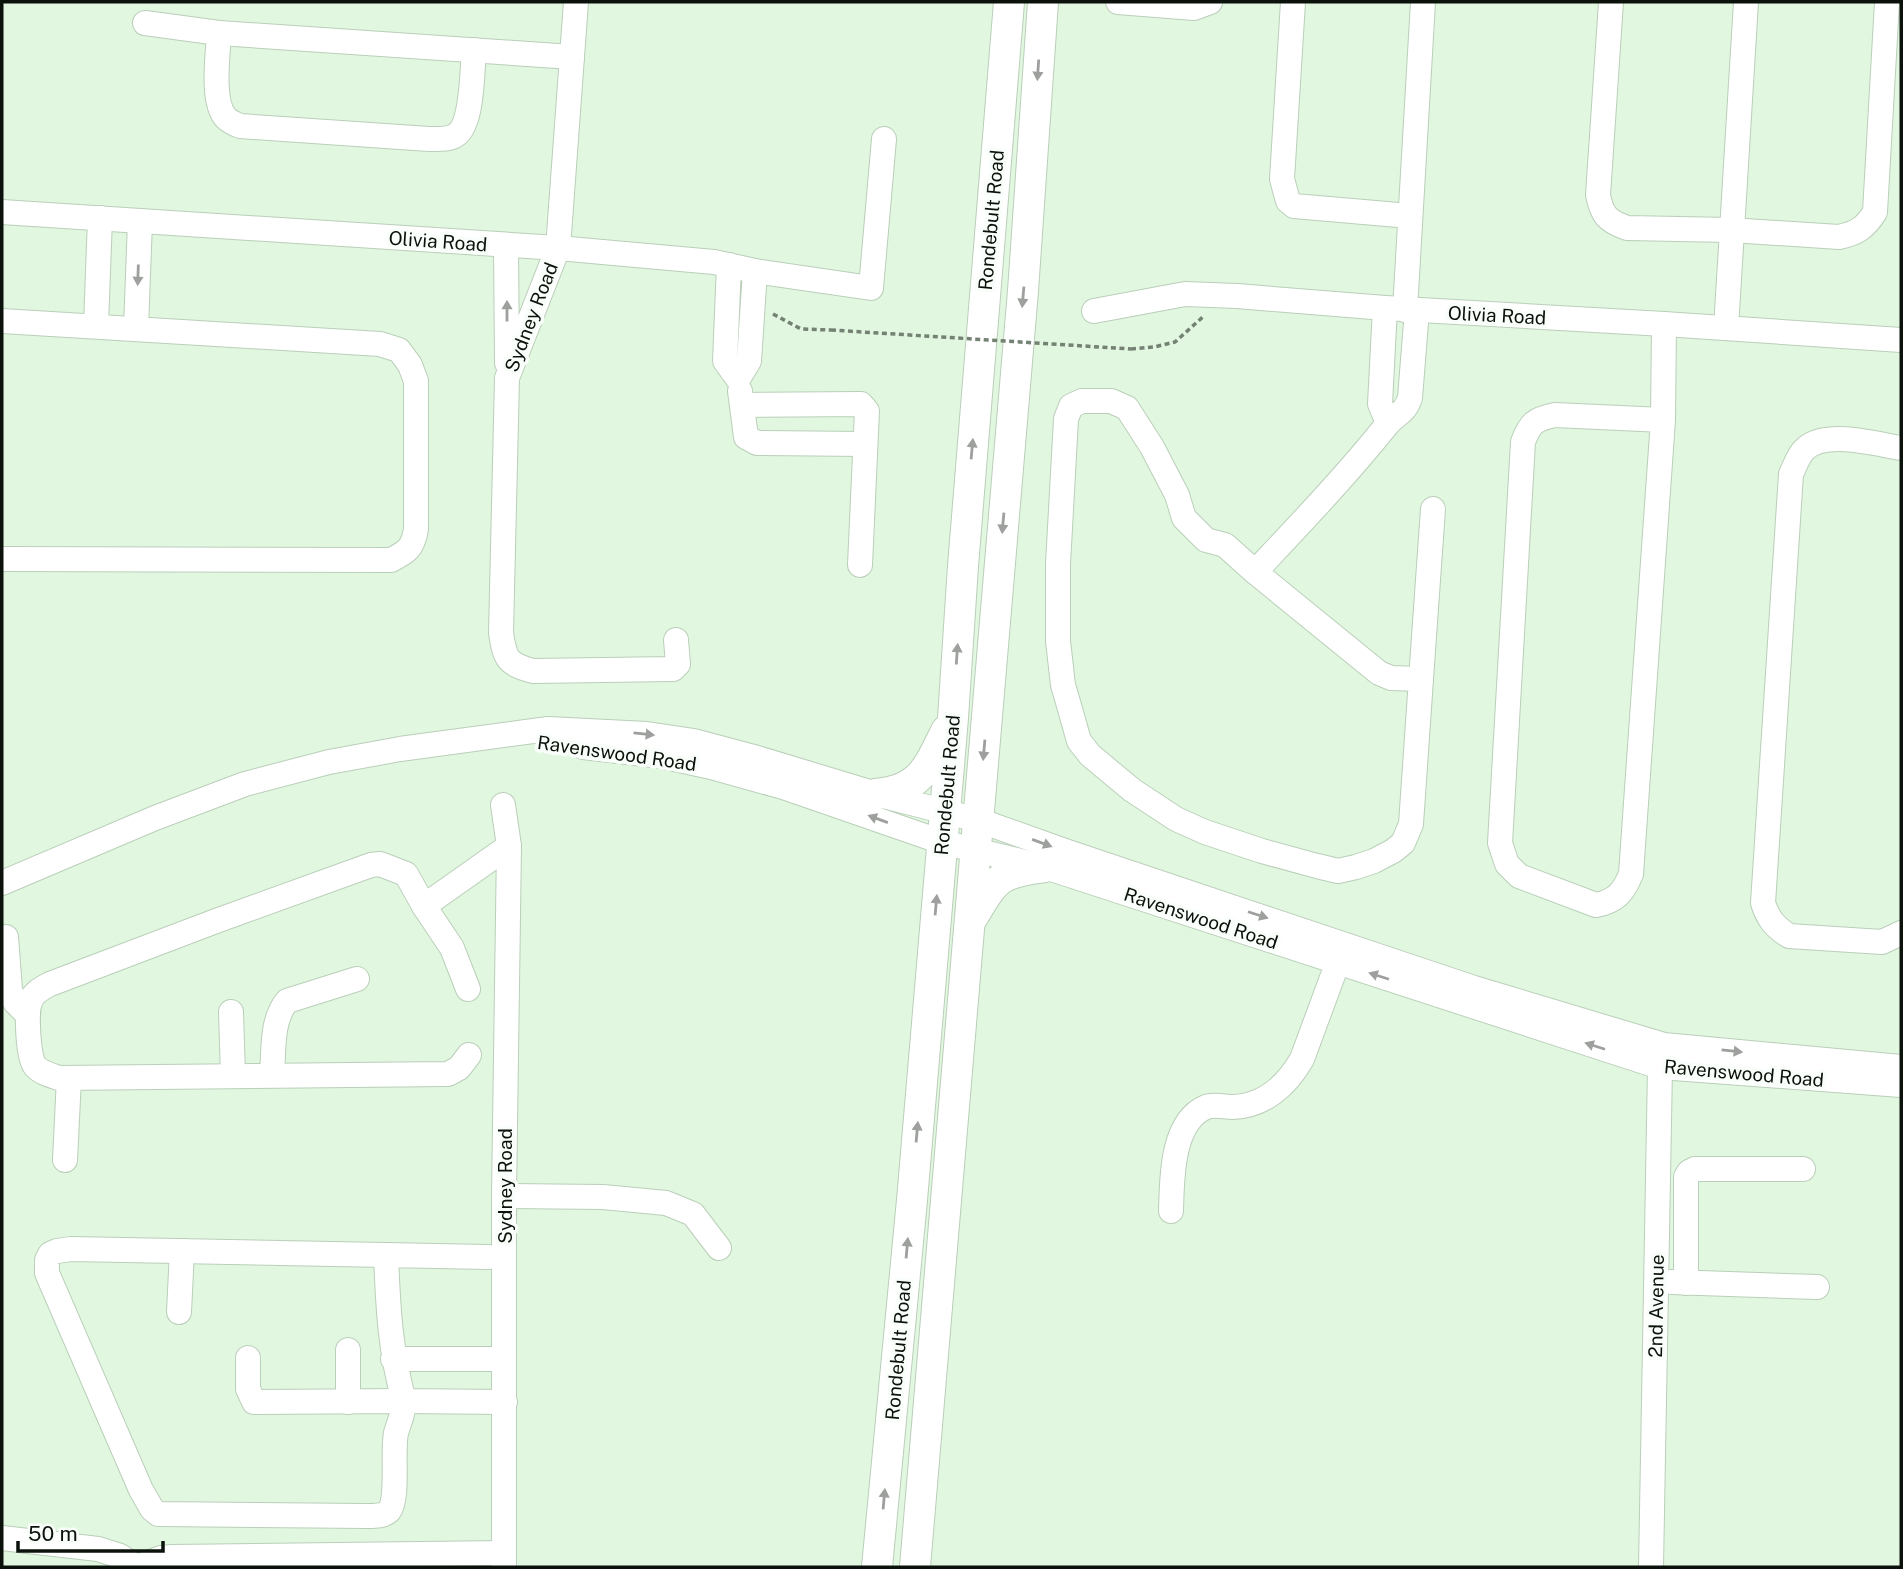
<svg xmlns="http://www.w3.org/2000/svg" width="1903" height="1569" font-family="'Public Sans',sans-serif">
<rect width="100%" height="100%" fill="#e1f7e0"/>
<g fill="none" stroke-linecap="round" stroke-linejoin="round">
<defs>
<g id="minor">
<path d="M576,2L558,248L507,378L501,633C505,659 507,664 533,671L673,669L678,664L676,640"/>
<path d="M1118,2L1194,8L1210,2"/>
<path d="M1293,2L1282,179L1288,201L1294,206L1410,216"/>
<path d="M1611,2L1598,195C1602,215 1607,221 1627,228L1731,230L1839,237C1857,233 1865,228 1875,212L1887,2"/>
<path d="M145,23L219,33L572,57"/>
<path d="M219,33C218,55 211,102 226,118C230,122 235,124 240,126L429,139C438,139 449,140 456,135C473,124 472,69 474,50"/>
<path d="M2,212L558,248L714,262L755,271L871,288L884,139"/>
<path d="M506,245L507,363"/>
<path d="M729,265L725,361L738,379L749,361L755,271"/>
<path d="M1385,308L1380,404L1388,423"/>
<path d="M1405,310L1423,2"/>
<path d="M1094,311L1185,294L1237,296L1385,308L1664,324L1901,340"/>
<path d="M2,321L380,344L399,350L410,365L416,381V529C413,548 407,552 391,560L2,559"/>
<path d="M96,325L100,218"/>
<path d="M1726,328L1746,2"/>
<path d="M136,329L140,221"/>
<path d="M740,391L746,437L757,443L865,444"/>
<path d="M742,405L861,404L867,411L860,565"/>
<path d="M1663,420L1555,415C1535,419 1530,423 1523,442L1500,843L1507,864L1519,876L1596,905C1616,901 1623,893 1631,874L1663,420L1664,324"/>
<path d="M1901,448C1875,444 1824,429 1804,450C1798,456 1795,466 1791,474L1763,903C1768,919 1775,927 1789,936L1882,942L1901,933"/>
<path d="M1255,572L1379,673L1391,678L1421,679L1411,824L1403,843L1393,851L1374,861L1356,867L1338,871L1317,866L1262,851L1205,832L1176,819L1132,790L1090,755L1079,741L1070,709L1063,685L1058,641V564L1066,419L1071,406L1082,401H1111L1127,408L1152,447L1177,495L1184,518L1206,540L1225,545L1255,572C1300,524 1345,477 1386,426C1396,413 1404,415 1410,398L1417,310"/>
<path d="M1421,679L1433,509"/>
<path d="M583,747L661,756L711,767L783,787L942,842L1045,867L1660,1067L1901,1085"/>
<path d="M503,805L509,846L504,1196V1567"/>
<path d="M2,883L155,818L245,784L329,762L400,749L548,729L647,734L694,741L754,757L876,794L978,820L1068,852L1474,988L1664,1045L1901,1067"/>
<path d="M424,906L509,846"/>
<path d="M6,937L10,990L15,1002L27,1014"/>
<path d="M468,989L452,948L424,906L406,874L380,864L371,865L216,921L50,984C41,989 34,992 30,1002C26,1012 28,1058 35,1066C41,1073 50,1075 59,1078L448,1074L459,1068L469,1055"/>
<path d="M231,1012L233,1075"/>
<path d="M272,1074C274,1049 271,1021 287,1001L357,979"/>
<path d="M65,1160L69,1078"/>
<path d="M504,1196L603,1197L666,1203L693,1214L719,1248"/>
<path d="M1171,1211C1172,1180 1171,1122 1206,1107C1214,1104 1225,1107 1233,1107C1264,1106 1287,1085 1302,1059L1343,948"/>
<path d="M488,1257L386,1255C388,1307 390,1350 404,1401L505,1402"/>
<path d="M1671,1282L1817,1287"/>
<path d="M1686,1283V1177L1689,1172L1695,1169H1803"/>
<path d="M179,1312L182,1251"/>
<path d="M348,1350V1402"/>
<path d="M248,1358V1389L254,1402L404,1401C404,1413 399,1422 396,1433C392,1451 399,1498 389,1511C384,1516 375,1516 368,1516L158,1514L152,1509L141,1490L47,1273V1260L50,1254L57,1251L71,1249L386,1255"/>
<path d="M393,1359H504"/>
<path d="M2,1538L98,1549L120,1556L136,1567"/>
<path d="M136,1567L161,1558L172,1557L504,1553"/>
<path d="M1651,1567L1660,1067L1663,1054"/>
</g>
<g id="major">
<path d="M876,794C921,790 928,767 946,731"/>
<path d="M971,920C996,879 996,873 1045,867"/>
<path d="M877,1567L912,1200L953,718L963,566L1009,2"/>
<path d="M915,1567L1023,291L1043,2"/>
</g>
</defs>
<use href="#minor" stroke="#bacfb9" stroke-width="26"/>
<use href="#major" stroke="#bacfb9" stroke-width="32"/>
<g stroke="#748273" stroke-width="3.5" stroke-dasharray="5 3.5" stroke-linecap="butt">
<path d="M773,314L801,329L831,330"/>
<path d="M1131,349L1154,347L1175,342L1205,315"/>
</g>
<use href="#minor" stroke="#fff" stroke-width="24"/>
<use href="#major" stroke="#fff" stroke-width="30"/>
<path stroke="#748273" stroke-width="3.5" stroke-dasharray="5 3.5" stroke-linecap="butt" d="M831,330L1131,349"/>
</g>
<defs><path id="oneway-solid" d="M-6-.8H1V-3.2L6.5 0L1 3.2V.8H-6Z" transform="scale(1.75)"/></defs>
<g fill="#9da09d">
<use href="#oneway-solid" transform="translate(1038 70) rotate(94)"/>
<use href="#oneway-solid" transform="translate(138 275) rotate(92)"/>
<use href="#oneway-solid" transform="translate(1023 297) rotate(95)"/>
<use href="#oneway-solid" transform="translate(507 311) rotate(-90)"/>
<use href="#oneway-solid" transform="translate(972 449) rotate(-85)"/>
<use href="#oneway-solid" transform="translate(1003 523) rotate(95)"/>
<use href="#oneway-solid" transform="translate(957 654) rotate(-86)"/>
<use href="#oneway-solid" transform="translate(644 734) rotate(6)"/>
<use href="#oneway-solid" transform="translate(984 750) rotate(95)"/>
<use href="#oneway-solid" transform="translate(878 819) rotate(-160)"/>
<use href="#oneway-solid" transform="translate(1042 843) rotate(20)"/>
<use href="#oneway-solid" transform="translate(936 905) rotate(-85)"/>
<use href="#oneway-solid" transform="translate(1258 915) rotate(18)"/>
<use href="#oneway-solid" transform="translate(1379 976) rotate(-162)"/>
<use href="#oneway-solid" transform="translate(1595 1046) rotate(-162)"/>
<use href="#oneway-solid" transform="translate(1732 1051) rotate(6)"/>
<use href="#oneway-solid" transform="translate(917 1132) rotate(-85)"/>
<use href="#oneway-solid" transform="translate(907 1248) rotate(-85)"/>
<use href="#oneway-solid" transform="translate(884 1499) rotate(-85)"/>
</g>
<g text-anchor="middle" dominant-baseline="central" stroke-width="7" stroke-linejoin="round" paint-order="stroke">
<g font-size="19" fill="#0b120b" stroke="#fafefa">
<text transform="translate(991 220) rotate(-85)">Rondebult Road</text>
<text transform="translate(438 241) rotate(4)">Olivia Road</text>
<text transform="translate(1497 315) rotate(3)">Olivia Road</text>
<text transform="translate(531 317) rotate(-69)">Sydney Road</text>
<text transform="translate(617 753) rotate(8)">Ravenswood Road</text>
<text transform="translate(947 785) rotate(-85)">Rondebult Road</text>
<text transform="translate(1201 918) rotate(18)">Ravenswood Road</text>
<text transform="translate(1744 1073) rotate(5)">Ravenswood Road</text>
<text transform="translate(505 1186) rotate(-90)">Sydney Road</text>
<text transform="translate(1656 1306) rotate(-89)">2nd Avenue</text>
<text transform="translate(898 1350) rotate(-85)">Rondebult Road</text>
</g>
</g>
<rect width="1903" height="1569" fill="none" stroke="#0b120b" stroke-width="7"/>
<path d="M18 1541v10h145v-10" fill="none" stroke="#0b120b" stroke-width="3.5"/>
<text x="28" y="1541" font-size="21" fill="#0b120b" stroke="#fafefa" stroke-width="5" paint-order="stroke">50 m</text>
</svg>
